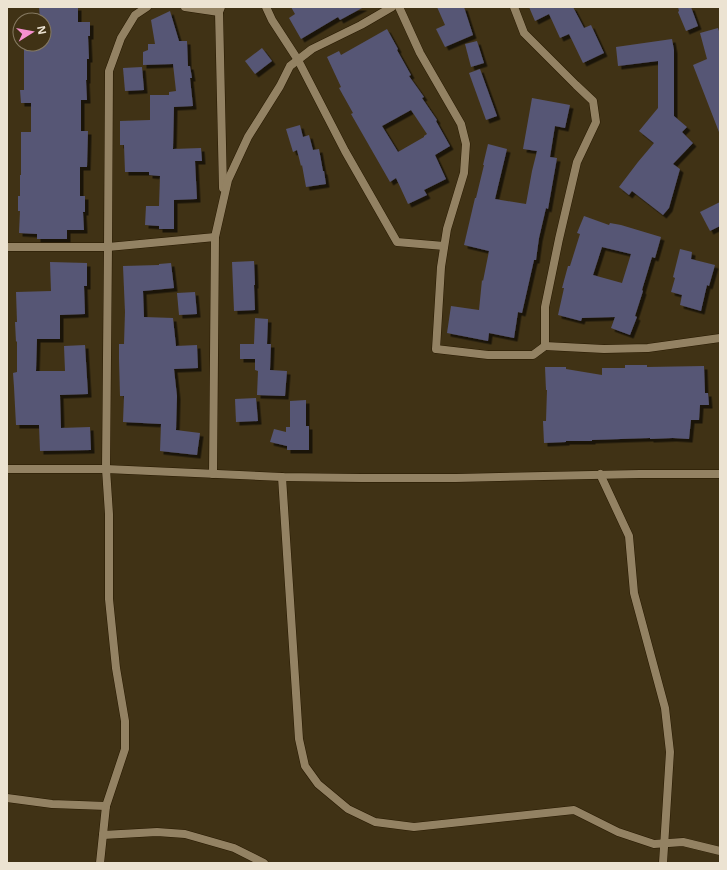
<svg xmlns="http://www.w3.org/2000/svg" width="727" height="870" font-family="'Open Sans',sans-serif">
<defs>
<filter id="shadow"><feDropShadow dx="3.5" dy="3.5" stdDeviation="0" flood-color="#0009"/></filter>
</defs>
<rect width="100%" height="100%" fill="#403215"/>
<g fill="#575674" fill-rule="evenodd" filter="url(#shadow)">
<path d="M39,7H78V22H90V36H88L89,59H87V80H86L87,100H81V131H88L87,167H80V196H85V212H83L84,230H67V239H37V234L19,233L20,211H18V196H20V175H21V132H31V103H21L20,90H24V44H44V20H40Z"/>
<path d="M291,7H364L340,20L338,17L301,39L289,18L295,14Z"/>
<path d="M437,7H464L473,35L445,47L436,29L445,25Z"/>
<path d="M529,7H573L584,28L591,25L604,53L583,63L569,34L560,38L549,14L535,21Z"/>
<path d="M678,7H691L698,26L686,31L678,12L679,11Z"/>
<path d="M170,11L179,41H187L188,66H190L192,78H190L193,106L174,107L173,149L201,148L202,161H195L197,199L174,200V229H159V226L145,225L146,206H159L160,176L149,175V172H125L124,145H120V121L150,120V95H169V92L176,91L173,64L143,65V52L148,50V44H155L151,20Z"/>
<path d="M718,28L720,34V132H719L693,65L707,59L700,33Z"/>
<path d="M387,29L398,49L397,50L411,75L409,76L424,97L422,98L437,120L436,121L450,146L435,155L446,179L424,190L427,195L408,204L396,178L390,182L351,114L353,113L339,88L341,87L327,57L339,51L341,55ZM411,110L427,134L424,136V137L398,152L382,126Z"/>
<path d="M672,39L674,50V116L687,127L682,132L693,143L673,164L680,169L669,208L663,215L632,191L629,195L619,187L638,162L654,143L639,131L658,108V61L618,66L616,47Z"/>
<path d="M477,41L484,63L471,67L465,44Z"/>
<path d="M262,48L272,61L255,74L245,61Z"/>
<path d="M142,67L144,90L125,91L123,68Z"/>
<path d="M480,69L497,116L486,120L469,73Z"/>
<path d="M532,98L570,105L565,128L555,126L550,157L557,158L548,209L546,208L539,238L536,260H534L522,313L518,312L514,338L489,333L488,341L447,333L451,306L479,310L482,280L483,281L489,251L464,245L475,198H476L484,165H483L488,144L507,149L495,199L526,204L532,171L537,151L523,149Z"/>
<path d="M300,125L303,137L309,135L313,150L319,149L323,171H324L326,184L306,187L302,165L301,166L297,150L293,152L286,129Z"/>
<path d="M720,202V226L710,231L700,212Z"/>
<path d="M584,216L609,225L610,223L621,225L661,237L655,258L652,257L642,290L643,291L635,316L637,317L630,335L611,328L615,317L582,318L581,321L558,315L564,288H562L568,266H570L580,234L577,233ZM602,247L631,254L622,283L593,275Z"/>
<path d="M680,249L692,252L691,259L715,265L709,286L707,285L701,311L680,305L682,295L671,292L675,278L673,277Z"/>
<path d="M254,261L255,285H254L255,310L234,311L232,262Z"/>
<path d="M50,262L87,263V286H84L85,314L60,315V339H37L36,371H65L64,346L85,345L88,394L60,395L61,428L90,427L91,450L40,451L39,425H16L14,387L13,373L17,372V341L16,342L15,322H17L16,292L51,291Z"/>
<path d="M171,263L174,288L143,291L144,317L173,318L176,346L197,345L198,368L174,369L177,396L176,430L200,433L197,455L160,451L161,424L123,422L124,396H120L119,359V344H124L125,312L123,266L159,265V264Z"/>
<path d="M195,292L197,314L179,315L177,293Z"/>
<path d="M255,318L268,319L267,344H271L270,370L287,371L285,396L257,395L258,371L255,370V359H240V344H254Z"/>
<path d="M625,365H647V367L704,366L705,393H708L709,405H700L699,420H691L689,439L673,438L650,439V438L592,440V441H566V442L544,443L543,421H546L547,390H546L545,367H566V369L602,375V368H625Z"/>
<path d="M256,398L258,421L236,422L235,399Z"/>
<path d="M306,400V426H309V450H287V446L270,442L274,429L286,432V427H290V401Z"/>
</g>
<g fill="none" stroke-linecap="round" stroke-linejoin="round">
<defs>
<g id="street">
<path d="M185,7L219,12"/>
<path d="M221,7L219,12L223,188"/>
<path d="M266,7L272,20L298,60L345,151L397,242L444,246"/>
<path d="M399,7L420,53L461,124L466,144L464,173L447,229L441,267L436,349L488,355H533L545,346V307L559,239L577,162L596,122L593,101L576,85L524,33L514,7"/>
<path d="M7,247H108L215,237"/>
<path d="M545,346L604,349L648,348L720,338"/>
<path d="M7,469H106L282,477L361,478H456L640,474H720"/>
<path d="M213,474L215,237L228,180L248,137L280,86L290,66L312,49L361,25L392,7"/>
<path d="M600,474L629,536L634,593L665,708L670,752L663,863"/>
<path d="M282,477L299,739L305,766L318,784L348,809L375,822L414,827L574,810L618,832L654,844L683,842L720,851"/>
<path d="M7,798L52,804L106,806"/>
<path d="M103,835L157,832L185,834L234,848L264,863"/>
<path d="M100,863L106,806L125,749V721L116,668L109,599V514L106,469L108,247L109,71L121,38L135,15L147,7"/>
</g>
</defs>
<use href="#street" stroke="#271900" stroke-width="9"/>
<use href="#street" stroke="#938263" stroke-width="8"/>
</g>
<rect width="727" height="870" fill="none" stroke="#ece3d2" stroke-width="16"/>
<g transform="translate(32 32) rotate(79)"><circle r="19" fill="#403215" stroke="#857961"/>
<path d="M0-3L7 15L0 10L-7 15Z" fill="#f690cf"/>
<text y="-6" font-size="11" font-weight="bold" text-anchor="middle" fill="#ece3d2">N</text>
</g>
</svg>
